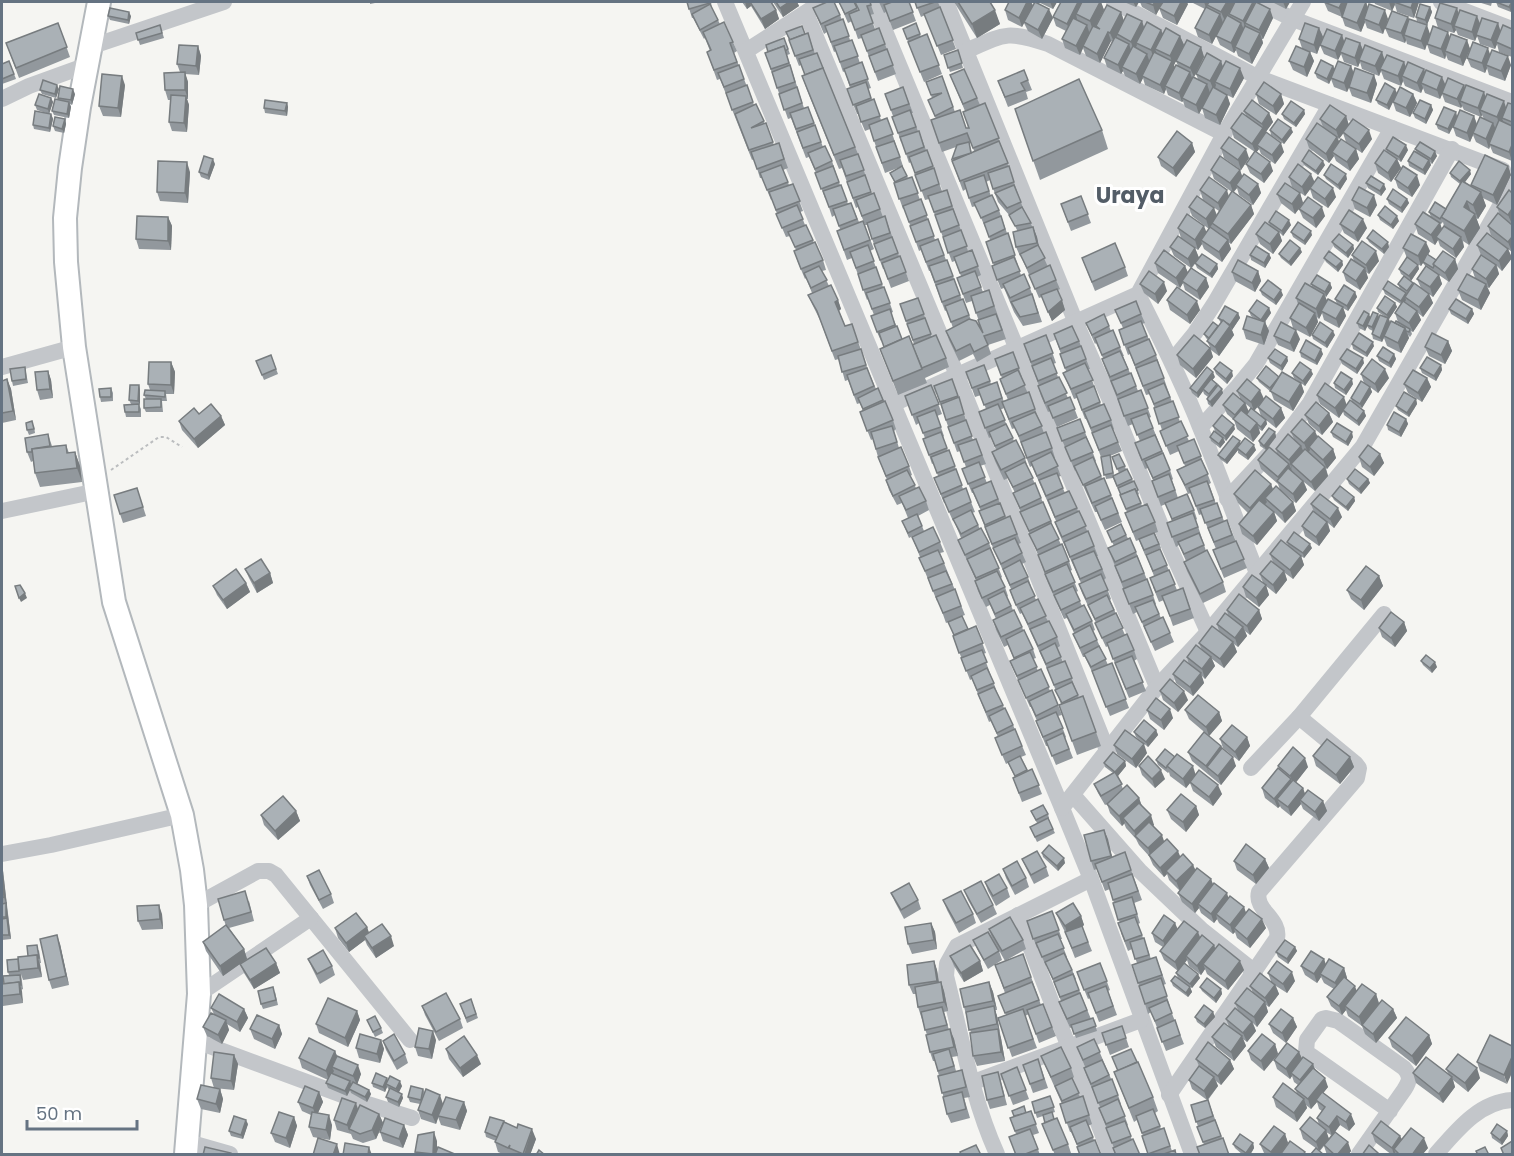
<svg xmlns="http://www.w3.org/2000/svg" width="1514" height="1156" font-family="Poppins,sans-serif">
<rect width="100%" height="100%" fill="#f5f5f2"/>
<g fill="none" stroke-linecap="round" stroke-linejoin="round">
<defs>
<path id="secondary" d="M99,2L79,107L70,168L65,218L66,262L74,347L114,602L182,815L192,870L196,905L199,994L186,1154"/>
</defs>
<use href="#secondary" stroke="#b3b8bc" stroke-width="26"/>
<path stroke="#bbbdbf" stroke-width="2" stroke-dasharray="3 3" stroke-linecap="butt" d="M111,470L159,437H166L182,447"/>
<g stroke="#c3c6ca" stroke-width="16">
<path d="M725,2L1062,808L1091,879L1192,1154"/>
<path d="M873,2L1157,687"/>
<path d="M946,2L1076,323L1117,416L1170,548L1208,632"/>
<path d="M1114,2L1259,78L1503,170"/>
<path d="M1258,2L1293,19L1512,102"/>
<path d="M1441,2L1512,29"/>
<path d="M806,13L957,375L1107,750"/>
<path d="M90,47L224,2"/>
<path d="M746,51L822,2"/>
<path d="M966,51C1004,34 1007,30 1048,44L1224,134"/>
<path d="M2,99L29,86L87,65"/>
<path d="M1138,294C1160,338 1182,381 1200,427C1220,475 1237,524 1257,573"/>
<path d="M1172,361L1195,333L1214,304L1330,105"/>
<path d="M2,367L74,347"/>
<path d="M893,404L1138,294L1224,134L1303,2"/>
<path d="M1201,427L1238,386L1256,364L1392,128"/>
<path d="M1227,499L1283,439L1310,403L1452,149"/>
<path d="M2,511L97,491"/>
<path d="M1251,768L1299,717L1384,614"/>
<path d="M1073,795L1140,871L1202,930L1255,972"/>
<path d="M1062,808L1157,687L1208,632L1363,446L1512,185"/>
<path d="M2,854L51,845L182,815"/>
<path d="M196,905L258,871H269L276,875L410,1040"/>
<path d="M1018,915L1110,1154"/>
<path d="M199,994L311,918"/>
<path d="M196,1041L361,1102L412,1118"/>
<path d="M979,1080L1141,1020"/>
<path d="M1169,1095L1277,938C1281,919 1254,910 1259,892L1357,778L1359,768L1356,764L1299,717"/>
<path d="M188,1142L230,1154"/>
<path d="M997,1154C972,1099 961,1035 946,976L947,964L957,946L1091,879"/>
<path d="M1359,1154L1404,1090C1410,1081 1411,1076 1404,1068L1338,1021L1326,1018L1322,1019L1307,1040L1306,1052L1390,1111"/>
<path d="M1436,1154C1457,1130 1479,1102 1512,1100"/>
</g>
<use href="#secondary" stroke="#fff" stroke-width="22"/>
</g>
<g fill="#92989d" fill-rule="evenodd">
<path d="M370,2H380L370,4Z"/>
<path d="M687,2H711L712,9L720,24L733,42L737,51L734,53L754,105L756,104L774,145L779,143L788,168L783,170L789,185L793,184L803,211L800,212L805,225H806L814,243L823,260L826,270L822,271L829,286L838,300L841,309L839,311L845,326L852,324L868,370L876,389L878,388L893,420L896,429L894,431L899,448L909,466L912,475L910,476L916,488L926,501L929,510L918,516L924,531L940,542L944,552L940,553L965,615L962,616L968,629L976,626L986,653L983,654L997,692L1004,708L1013,725L1026,755L1021,757L1028,771L1032,769L1042,794L1022,802L1013,778L1015,777L1008,763L1006,764L995,738L998,737L991,721L989,722L972,679L970,680L953,636L954,635L958,618L946,623L938,600L937,601L923,567L919,558L920,557L912,537L915,535L909,538L904,526L908,518L902,503L897,505L889,490L886,480H887L878,457L873,439L871,440L860,412L863,411L860,403L857,404L848,380L845,381L839,359L835,360L820,320L812,304L808,295L812,293L806,278L805,279L797,260L796,250L790,236L786,237L780,223L772,199L771,200L762,178H760L754,159L752,160L720,79L717,80L707,52L710,51L705,38L704,39L693,18H692Z"/>
<path d="M742,2H771L776,10L779,19L765,29L751,6L747,9Z"/>
<path d="M773,2H797L799,6L783,17Z"/>
<path d="M839,2H854L858,10L870,2L874,14L870,15L875,29L879,28L896,74L878,81L862,38L858,39L852,21L848,23Z"/>
<path d="M879,2H911H909L916,21L893,30L886,12L884,13Z"/>
<path d="M915,2H938L956,49L941,55L925,15L921,17Z"/>
<path d="M954,2H990L1000,24L977,38Z"/>
<path d="M1031,2L1033,5L1034,2H1036L1053,18L1042,39L1028,31L1024,23L1022,27L1008,20L1005,10Z"/>
<path d="M1038,2H1057L1053,9Z"/>
<path d="M1061,2H1101L1104,10L1095,27H1097L1096,26L1121,12L1124,21H1142L1144,28L1161,30L1163,34L1180,36L1184,45L1174,65V67L1178,66L1176,61L1201,47L1204,57L1194,77L1198,79L1196,74L1221,61L1223,67L1244,78L1233,98L1227,95L1230,104L1220,125L1205,118L1202,108L1199,114L1185,107L1183,101L1182,102L1168,95L1166,89L1164,94L1145,85L1143,78L1140,84L1125,76L1123,71L1121,74L1107,67L1104,58L1112,42L1111,41L1100,63L1086,56L1083,48L1080,55L1065,48L1062,39L1066,31L1056,26L1053,17Z"/>
<path d="M1124,2H1139L1136,7Z"/>
<path d="M1140,2H1163L1156,15L1142,7Z"/>
<path d="M1193,2H1254L1255,3L1273,18L1263,39H1262L1263,43L1252,64L1238,56L1236,50L1234,53L1220,45L1216,36L1212,44L1198,37L1195,28L1205,9L1193,3Z"/>
<path d="M1272,2H1290L1286,9Z"/>
<path d="M1324,2H1366L1368,8L1388,19L1383,34L1367,28L1365,22L1361,32L1345,26L1342,17L1328,11Z"/>
<path d="M1374,2H1419L1414,18L1397,12L1395,5L1392,11L1375,4Z"/>
<path d="M1478,2H1492L1491,6Z"/>
<path d="M1496,2H1512L1511,12L1498,7Z"/>
<path d="M1188,4L1177,25L1163,18L1159,8Z"/>
<path d="M1430,7L1432,12L1427,25L1417,21L1416,17Z"/>
<path d="M813,8L840,15L842,20L843,19L850,40H852L860,63L865,72L871,88L868,89L872,100L874,99L881,120L887,118L903,166L885,173L870,129L865,131L858,114H857L847,89L850,88L845,71L843,72L836,51L834,52L827,32L824,34Z"/>
<path d="M1459,14L1480,24L1498,23L1500,31L1512,29V57L1499,52L1497,44L1495,49L1480,44L1477,36L1475,41L1458,35L1456,30L1454,33L1438,28L1435,18Z"/>
<path d="M108,16H131L129,24L110,20Z"/>
<path d="M1408,17L1409,21L1430,34L1467,40L1470,49L1463,66L1448,60L1446,55L1445,59L1430,53L1427,44L1425,50L1407,44L1406,40L1405,43L1389,37L1385,28Z"/>
<path d="M58,23L70,57L19,78L6,43Z"/>
<path d="M916,23L921,37L927,34L942,74L924,82L903,29Z"/>
<path d="M160,25L164,38L140,45L136,33Z"/>
<path d="M1319,28L1323,37L1317,54L1306,50L1310,52L1314,61L1307,77L1293,70L1289,61L1302,48L1299,39Z"/>
<path d="M786,32L806,34L808,33L815,54L823,68L858,154L872,194L874,193L883,217L885,216L899,256H900L909,281L891,288L884,269H883L867,225H865L858,207L856,208L842,168L839,169L807,90L802,76L805,75L801,65L799,66Z"/>
<path d="M1342,35L1344,42L1360,43L1363,50L1382,52L1384,60L1404,62L1406,67L1425,73L1445,85L1465,88L1506,107L1512,104V161L1493,153L1490,146L1489,149L1476,142L1473,135L1470,142L1456,136L1453,127L1449,134L1438,129L1436,124L1456,112L1457,117L1474,116L1477,124L1484,119L1482,115L1481,117L1464,110L1462,106L1461,108L1445,102L1442,94L1440,99L1425,93L1423,88L1421,93L1405,86L1403,81L1401,86L1384,79L1381,71L1379,76L1362,69L1360,62L1358,67L1344,62L1341,54L1338,60L1324,54L1320,45Z"/>
<path d="M784,38L790,54L787,55L804,108L808,107L823,147L832,161L840,185H841L848,204L851,203L859,222L863,221L874,249L870,251L883,287H884L893,312L891,313L893,318L902,339L912,345L914,344L900,304L918,298L932,337L946,358L949,367L925,378L927,383L898,395L880,349L884,347L882,341H881L877,332L874,315L868,299L867,300L852,258L847,260L837,231L840,229L835,215L832,217L826,198H825L816,173L809,157L806,158L791,118L788,119L765,53L768,52Z"/>
<path d="M198,46L201,56L199,75L185,74L188,82V99H187L189,105L187,132L172,131L169,122L171,100H168L165,90L180,72L177,64Z"/>
<path d="M958,50L963,68L950,72L944,55Z"/>
<path d="M1490,54L1511,65L1505,81L1489,75L1487,68L1485,73L1471,67L1467,58Z"/>
<path d="M9,61L16,79L2,84V64Z"/>
<path d="M1333,66L1335,69L1351,66L1354,73L1374,75L1377,84L1371,103L1352,96L1349,88L1347,92L1334,87L1331,79L1329,84L1317,78L1315,73Z"/>
<path d="M1024,70L1032,90L1026,92L1028,99L1008,107L998,81Z"/>
<path d="M950,75L977,98L980,105L985,103L1002,148L1024,211L1033,228V227L1037,237L1039,247L1048,267L1056,280L1060,289L1058,290L1065,310L1052,321L1042,297L1039,298L1021,256H1020L1016,247L1017,230L1010,216L998,202L990,180L986,182L991,196L999,210L1018,265H1017L1021,275L1030,288L1042,322L1023,326L1014,312L1004,288L1001,289L992,266L994,265L986,242L990,240L986,227H985L976,206L972,207L966,189L963,191L952,161L956,147L942,152L931,120L936,119L928,100L932,98L926,82L942,76L955,112L966,128H968L965,111ZM971,142L974,151L972,153L969,143Z"/>
<path d="M125,85L121,117L103,116L99,106Z"/>
<path d="M903,87L913,113H911L918,131H919L926,150H927L942,191L947,190L968,251L972,250L981,275L977,277L983,292L989,290L1006,339L988,345L991,354L977,362L973,354L959,361L949,340L946,331L953,328L947,310L945,311L930,271H929L921,250L919,251L904,208L903,209L894,183H895L890,173L902,166L908,178L912,177L920,200L921,199L935,240L938,239L946,260H947L962,300L963,299L971,320L983,333L972,301L966,303L957,278L961,276L955,261L952,262L929,199L925,200L911,162L909,163L902,142H901L898,133L893,116L885,94Z"/>
<path d="M59,89L56,98L42,94L40,90Z"/>
<path d="M1397,93L1413,94L1417,103L1410,117L1396,111L1393,102L1389,110L1378,104L1376,100Z"/>
<path d="M75,94L72,105L70,104L71,107L69,118L54,115L52,111L59,100L58,98Z"/>
<path d="M1256,94H1281L1284,104L1276,115L1259,104Z"/>
<path d="M51,98L53,102L49,114L37,110L35,105Z"/>
<path d="M287,103L288,107L287,116L265,113L264,108Z"/>
<path d="M1431,105L1433,110L1426,124L1415,118L1413,113Z"/>
<path d="M1015,109L1102,130L1108,149L1040,180Z"/>
<path d="M1304,110L1305,114L1296,127L1284,119L1282,114Z"/>
<path d="M1244,111L1269,113L1273,122L1265,133L1284,152L1275,164L1261,154L1259,149L1256,152L1273,171L1264,183L1250,173L1246,164L1255,152L1234,138L1231,128L1246,116Z"/>
<path d="M51,114L53,119L50,132L34,129L33,125Z"/>
<path d="M1346,116L1349,125L1372,139L1362,153L1346,142L1343,133L1339,139L1338,138L1339,142L1356,149L1359,159L1350,171L1336,161L1334,156L1329,163L1309,148L1306,139L1323,127L1320,119Z"/>
<path d="M65,119L66,124L64,133L55,131L53,126Z"/>
<path d="M1270,130L1293,132L1284,144L1271,135Z"/>
<path d="M1192,143L1195,152L1176,177L1161,166L1158,157Z"/>
<path d="M1221,148L1249,158L1241,170L1224,158Z"/>
<path d="M1386,149L1408,150L1401,162L1397,159L1401,168L1391,182L1378,173L1375,163L1387,152Z"/>
<path d="M1415,149L1437,156L1432,164L1430,162L1431,165L1425,175L1409,166L1408,161L1417,153Z"/>
<path d="M1302,161L1325,165L1318,175L1304,165Z"/>
<path d="M215,164L209,180L201,177L199,172Z"/>
<path d="M1508,166L1511,175L1497,205L1483,198L1486,206L1478,219L1476,218L1480,228L1469,245L1463,241L1464,247L1456,258L1440,246L1438,240L1435,245L1418,234L1415,224L1440,223L1442,229L1444,226L1443,222L1441,224L1431,217L1429,212L1446,209L1460,184L1451,177L1450,173L1471,174L1465,182L1471,186V185Z"/>
<path d="M1211,170H1240L1242,176L1258,184L1261,193L1253,205L1239,195L1237,188L1234,192L1251,205L1254,214L1231,244L1228,242L1231,249L1222,262L1204,249L1202,244L1198,250L1181,238L1178,228L1206,232L1209,229L1192,216L1189,207L1214,208L1217,215L1219,211L1203,200L1200,190L1229,197L1232,192L1214,179Z"/>
<path d="M190,172L188,203L160,201L157,192Z"/>
<path d="M1324,175L1347,179L1340,190L1326,179Z"/>
<path d="M1289,177L1314,182L1336,197L1328,208L1313,198L1310,189L1305,196L1292,187Z"/>
<path d="M1395,179L1420,185L1412,197L1398,188Z"/>
<path d="M1366,183L1386,189L1381,196L1368,188Z"/>
<path d="M1300,193L1303,203L1295,214L1281,203L1277,194Z"/>
<path d="M1512,193V252L1508,249L1512,258L1502,271L1497,266L1499,274L1489,288L1487,287L1490,293L1481,310L1462,300L1458,290L1475,278L1472,269L1481,255L1477,245L1504,246L1491,235L1488,226L1500,215L1497,207Z"/>
<path d="M1081,196L1091,223L1071,231L1061,204Z"/>
<path d="M1387,199H1407L1409,203L1402,213L1389,204Z"/>
<path d="M1352,200L1377,205L1370,217L1355,209Z"/>
<path d="M1299,209L1325,216L1316,228L1303,218Z"/>
<path d="M1378,215L1399,221L1393,229L1380,220Z"/>
<path d="M168,217L172,226L171,250L139,249L136,239Z"/>
<path d="M1269,222L1291,225L1283,236L1279,232L1282,241L1273,254L1260,244L1256,234L1270,226Z"/>
<path d="M1340,224L1367,228L1358,242L1344,233Z"/>
<path d="M1291,232L1312,235L1305,245L1293,237Z"/>
<path d="M1367,238L1389,247L1384,254L1369,242Z"/>
<path d="M1332,242L1353,245L1354,249L1348,258L1334,247Z"/>
<path d="M1170,247L1195,248L1199,258L1192,268L1206,278L1209,287L1200,300L1185,290L1183,283L1180,288L1158,273L1155,263L1185,266L1188,273L1191,268L1174,256Z"/>
<path d="M1403,248L1430,251L1428,255L1436,260L1455,259L1458,269L1449,282L1439,275L1442,284L1433,297L1421,288L1417,279L1426,267L1423,263L1421,266L1411,260L1418,265L1419,269L1411,281L1401,274L1399,269L1407,258Z"/>
<path d="M1302,252L1291,266L1281,258L1279,254Z"/>
<path d="M1269,254L1271,258L1265,268L1251,260L1250,255Z"/>
<path d="M1352,255L1379,261L1369,274L1366,272L1368,278L1360,290L1346,281L1343,272L1354,261Z"/>
<path d="M1082,258L1125,267L1128,276L1095,291Z"/>
<path d="M1324,258L1342,261L1343,265L1338,272L1326,262Z"/>
<path d="M1195,263L1217,264L1218,269L1212,278L1197,268Z"/>
<path d="M1258,271L1261,281L1255,292L1235,281L1232,272Z"/>
<path d="M1330,283L1332,288L1326,297L1325,296L1327,301L1337,304L1335,299L1355,292L1357,297L1348,311L1343,308L1346,316L1339,328L1324,320L1322,313L1319,319L1317,317L1318,322L1310,337L1293,328L1290,318L1298,304L1296,298L1312,287L1311,284Z"/>
<path d="M1140,284L1167,291L1158,304L1144,293Z"/>
<path d="M1398,284L1413,285L1429,294L1433,303L1423,317L1418,313L1421,320L1413,332L1411,331L1412,334L1410,337L1408,335L1409,338L1401,353L1387,346L1384,338L1382,342L1373,339L1372,334L1373,331L1369,329L1367,326L1365,331L1359,328L1357,323L1378,314L1379,317L1384,316L1378,312L1377,308L1395,303L1397,307L1389,319L1390,323H1395L1398,322L1395,313L1401,304L1385,294L1383,289H1400Z"/>
<path d="M1260,290L1283,295L1276,305L1262,295Z"/>
<path d="M1167,300L1200,310L1190,324L1170,310Z"/>
<path d="M1269,308L1271,313L1265,322L1269,331L1264,345L1246,339L1243,329L1254,318L1251,316L1249,311Z"/>
<path d="M1449,309H1472L1474,314L1468,324L1451,314Z"/>
<path d="M1115,310L1141,314L1145,323L1142,324L1156,355L1172,402L1173,401L1180,422L1189,441L1194,439L1211,483L1209,484L1216,504L1217,503L1224,521L1227,520L1247,568L1224,578L1213,550L1216,549L1202,514L1199,515L1191,493L1188,494L1177,470L1185,466L1179,451L1170,455L1160,431L1162,430L1150,394L1146,395L1130,354L1128,355L1119,330L1123,328Z"/>
<path d="M1238,313L1240,318L1232,330L1234,335L1219,356L1211,350L1213,357L1196,378L1180,365L1177,355L1210,347L1207,341L1208,340L1206,338L1204,334L1218,326L1221,323L1218,318Z"/>
<path d="M1104,314L1111,331L1120,347L1124,356H1123L1130,373H1131L1138,391L1141,390L1151,417L1149,418L1170,470L1173,479L1172,480L1178,498L1194,510L1197,519L1196,520L1206,551L1223,582L1226,592L1203,603L1187,571L1184,562L1186,561L1179,545L1176,547L1167,523L1172,521L1166,504L1161,506L1152,481L1153,480L1148,468L1145,469L1138,452L1140,441L1133,424L1128,426L1105,368L1102,359L1103,358L1096,343L1095,344L1086,323Z"/>
<path d="M1054,334L1079,341L1090,369H1088L1101,405L1111,420L1114,429L1113,430L1122,451L1110,456L1114,475L1119,473L1112,457L1119,454L1126,469H1127L1133,481H1134L1139,494L1138,495L1142,506L1155,522L1158,532L1155,533L1161,548L1145,555L1139,540L1136,541L1125,513L1127,512L1120,495H1121L1113,478L1106,479L1101,457L1092,433L1086,419H1085L1077,398L1074,399L1067,382L1063,373L1066,371L1060,354H1061Z"/>
<path d="M1046,335L1056,363L1053,364L1058,377L1068,398L1070,397L1078,418L1057,427L1050,411L1048,412L1041,396L1038,386H1039L1024,344Z"/>
<path d="M1312,335H1335L1327,348L1313,339Z"/>
<path d="M1274,336L1300,339L1294,352L1278,345Z"/>
<path d="M1448,341L1452,351L1445,364L1429,356L1425,347Z"/>
<path d="M1352,344L1374,346L1367,357L1353,349Z"/>
<path d="M1013,352L1022,377L1021,378L1035,409L1044,433L1052,448L1055,458H1054L1061,476L1058,477L1065,493L1069,491L1094,546L1098,556H1097L1106,578L1104,580L1111,599L1110,600L1125,635L1134,650L1137,659L1134,661L1146,691L1129,698L1108,646L1106,647L1099,632L1096,623L1082,593L1079,584L1081,583L1058,531L1055,522L1056,521L1032,466L1030,467L1015,428L1012,429L1004,408L1000,410L1014,441L1025,458L1028,468L1051,521L1054,530L1069,561L1072,570L1070,571L1078,591L1076,592L1082,606L1092,621L1095,630L1093,631L1108,665L1112,663L1129,708L1110,716L1093,674L1085,657H1083L1077,643L1073,634L1074,633L1067,618L1064,619L1048,583L1038,555L1017,503L1013,493H1015L1008,478L1004,480L995,461L992,452L996,450L991,437L989,438L979,412L986,409L981,395L975,397L966,372L984,365L991,384L997,382L1004,402L1008,400L1000,379L1002,378L995,359Z"/>
<path d="M1300,352L1323,354L1317,365L1301,357Z"/>
<path d="M1394,354L1396,359L1391,368L1379,361L1377,356Z"/>
<path d="M271,355L278,374L264,380L256,361Z"/>
<path d="M1287,357L1288,361L1282,371L1270,363L1268,358Z"/>
<path d="M1340,359L1364,363L1357,374L1342,364Z"/>
<path d="M171,362L175,372L174,394H166L167,401H162L163,412H146L144,408L146,399L144,395L150,390L148,384Z"/>
<path d="M1441,365L1442,370L1436,381L1422,373L1420,368Z"/>
<path d="M1214,369L1233,376L1227,384L1216,374Z"/>
<path d="M48,371L51,380L53,398L40,400L37,390Z"/>
<path d="M26,372L28,383L13,386L12,381Z"/>
<path d="M1292,373L1313,374L1305,386L1294,378Z"/>
<path d="M1361,374L1389,378L1378,393L1370,387L1372,392L1362,408L1356,405L1364,411L1366,416L1359,426L1344,415L1343,411L1339,418L1320,404L1317,395L1347,405L1352,402L1351,398L1364,383Z"/>
<path d="M1215,377L1212,380L1223,393L1212,407L1208,404L1207,399L1208,397L1204,394L1203,391L1198,398L1192,393L1190,388Z"/>
<path d="M1279,377L1301,383L1304,392L1293,411L1274,400L1271,392L1259,382L1257,378Z"/>
<path d="M1427,378L1431,387L1422,402L1408,393L1404,384Z"/>
<path d="M7,379L11,389L16,420L2,423V381Z"/>
<path d="M952,379L973,440L976,439L986,464L980,466L987,483L991,481L1006,518L1010,516L1021,543L1018,544L1026,562L1022,564L1028,577L1031,586H1030L1036,600L1057,637L1060,646L1057,648L1063,662L1065,661L1079,698L1083,696L1101,746L1077,755L1059,705L1061,704L1049,673L1022,613L1020,614L1013,599L1010,590L1011,589L997,557L988,536L979,511H981L973,493H972L962,469L966,467L960,451L957,452L934,386Z"/>
<path d="M1334,383L1353,384L1346,395L1335,388Z"/>
<path d="M139,385L140,390L139,405L141,409V417H126L125,412L131,404L129,400Z"/>
<path d="M931,385L942,414L937,416L944,436L943,437L948,451L949,450L963,489L971,502L975,512L972,513L980,529L989,543L1002,577L1001,578L1005,587L1008,596L1007,597L1013,610L1033,649L1036,658L1033,659L1038,671L1041,669L1050,691L1058,705L1062,715L1058,716L1066,737L1065,738L1073,758L1056,765L1048,746H1046L1036,721H1037L1031,707H1030L1014,671L1010,661L1014,659L1008,645L1004,647L996,630L993,620L996,619L990,605L986,607L978,591L975,581H976L958,540L961,538L954,521H953L945,503H944L934,478L938,476L934,463L932,464L929,455L925,438L919,423L916,425L905,396Z"/>
<path d="M111,388L113,393V401L101,402L100,397Z"/>
<path d="M1237,391L1264,399L1254,411L1261,416L1258,407L1281,408L1285,418L1276,428L1266,420L1267,424L1262,431L1259,429L1260,433L1253,442L1237,429L1234,420L1227,414L1223,405L1240,398ZM1246,404L1253,410L1248,412Z"/>
<path d="M1416,399L1417,404L1409,417L1398,410L1396,406Z"/>
<path d="M1329,413L1333,422L1322,435L1309,424L1305,415Z"/>
<path d="M199,414L221,416L225,425L198,448L182,430L179,421Z"/>
<path d="M1080,419L1096,461L1095,462L1102,478L1111,495L1122,522L1105,530L1097,512H1095L1076,470L1075,471L1057,428Z"/>
<path d="M1406,419L1408,424L1401,437L1388,430L1387,425Z"/>
<path d="M34,426L35,433L29,435L27,430Z"/>
<path d="M1213,426L1235,429L1226,441L1223,438L1225,442L1220,448L1211,441L1210,437L1215,431Z"/>
<path d="M1275,432L1276,437L1266,450L1260,446L1259,441Z"/>
<path d="M1291,432L1317,437L1333,449L1336,458L1327,469L1326,468L1328,476L1315,491L1304,482L1307,490L1296,503L1280,490L1278,484L1261,469L1258,460L1277,453L1276,449L1294,439Z"/>
<path d="M1331,432L1353,437L1348,446L1333,437Z"/>
<path d="M48,434L52,446L66,445L69,453L75,452L80,466L82,482L40,487L35,473L33,461L31,462L27,452Z"/>
<path d="M1240,443L1256,450L1248,460L1238,453V450L1227,464L1220,459L1218,455Z"/>
<path d="M1380,454L1384,463L1374,476L1362,467L1359,457Z"/>
<path d="M1347,479H1368L1370,483L1361,494L1349,484Z"/>
<path d="M1271,484L1273,489L1293,502L1296,511L1285,523L1274,512L1277,521L1257,545L1242,534L1239,524L1248,513L1238,503L1234,494Z"/>
<path d="M137,488L146,516L123,523L120,514Z"/>
<path d="M1332,496L1354,497L1355,501L1348,511L1334,500Z"/>
<path d="M1311,504L1342,517L1334,528L1328,523L1330,531L1319,546L1305,536L1302,526L1314,512Z"/>
<path d="M1107,531L1126,535L1136,552L1153,595L1156,604L1155,605L1161,618L1170,633L1174,642L1155,651L1137,612L1133,614L1108,548L1114,546Z"/>
<path d="M1287,542L1312,548L1304,558L1301,556L1304,565L1293,579L1285,573L1287,580L1276,594L1266,586L1269,595L1259,607L1246,597L1243,587L1263,583L1260,574L1273,562L1270,554L1288,545Z"/>
<path d="M1160,549L1177,590L1183,588L1194,618L1173,626L1164,600L1159,602L1153,587L1154,576L1146,555Z"/>
<path d="M245,569L270,573L273,583L257,593L249,578Z"/>
<path d="M1379,576L1383,586L1364,610L1351,599L1347,590Z"/>
<path d="M246,583L250,592L227,609L217,595L213,586Z"/>
<path d="M1227,610H1259L1262,619L1250,635L1245,631L1247,636L1238,647L1234,644L1237,652L1224,668L1212,659L1215,666L1205,679L1201,675L1204,683L1193,696L1176,683L1173,674L1189,665L1187,657L1202,650L1199,643L1219,631L1217,624L1228,615Z"/>
<path d="M1404,622L1407,631L1395,647L1382,637L1379,628Z"/>
<path d="M1421,661L1437,667L1432,673L1423,665Z"/>
<path d="M1160,691L1188,700L1178,712L1163,700Z"/>
<path d="M1147,710L1173,718L1164,730L1150,719Z"/>
<path d="M1185,710L1219,712L1222,721L1209,736L1189,719Z"/>
<path d="M1156,730L1158,735L1148,747L1136,737L1134,732Z"/>
<path d="M1247,737L1250,746L1239,761L1223,748L1220,739Z"/>
<path d="M1114,745L1147,753L1136,768L1117,754Z"/>
<path d="M1221,746L1236,766L1221,785L1192,761L1188,752Z"/>
<path d="M1313,756L1350,757L1354,767L1340,784L1316,766Z"/>
<path d="M1156,760L1196,774L1222,794L1213,806L1193,791L1190,783L1186,788L1170,776L1169,772L1168,773L1158,765Z"/>
<path d="M1125,761L1126,766L1118,776L1123,789L1139,798L1142,806L1154,825L1153,826L1164,842L1180,856L1193,865L1196,871L1211,879L1213,884L1228,898L1244,907L1246,913L1266,928L1250,948L1237,938L1235,932L1233,934L1219,923L1217,919L1214,923L1201,913L1199,908L1195,913L1182,902L1178,893L1180,891L1169,880L1167,874L1164,877L1153,865L1149,856L1139,845L1136,839L1126,828L1124,823L1122,826L1110,813L1107,804L1105,805L1098,793L1094,784L1113,773L1105,767L1104,763Z"/>
<path d="M1139,766L1165,779L1155,788L1142,775Z"/>
<path d="M1278,766L1308,767L1296,782L1303,788L1305,794L1323,801L1327,811L1319,821L1303,809L1301,804L1291,816L1281,808L1280,806L1278,808L1265,798L1262,788L1279,769Z"/>
<path d="M1196,806L1199,815L1186,832L1171,819L1167,810Z"/>
<path d="M296,811L300,821L278,840L264,825L261,815Z"/>
<path d="M1031,811L1048,814L1049,818L1048,819L1055,833L1037,842L1030,827L1037,823Z"/>
<path d="M1104,830L1112,857L1131,870L1142,900L1134,903L1140,923L1138,924L1143,938H1144L1151,959L1156,957L1166,984L1163,985L1170,1006H1169L1184,1044L1166,1051L1151,1012L1148,1014L1145,1004L1132,965L1137,963L1132,949L1128,951L1121,933L1120,923L1113,903H1114L1110,889L1105,891L1097,869L1094,870L1091,861Z"/>
<path d="M1042,853L1065,863L1058,871L1043,857Z"/>
<path d="M1022,859L1046,867L1049,876L1034,884L1026,868Z"/>
<path d="M1265,859L1269,868L1256,884L1237,870L1234,861Z"/>
<path d="M2,862L11,939L2,940Z"/>
<path d="M1003,869L1026,878L1029,887L1015,895L1006,878Z"/>
<path d="M307,876L331,894L334,903L323,909L310,885Z"/>
<path d="M985,882L1007,888L1010,897L996,906L988,891Z"/>
<path d="M964,890L993,905L997,914L981,923L968,900Z"/>
<path d="M891,893L918,900L921,909L904,919L895,902Z"/>
<path d="M943,900L973,914L976,923L959,933L947,910Z"/>
<path d="M249,901L254,921L229,928L244,949L247,959L223,976L206,951L203,942L226,926L224,920Z"/>
<path d="M1052,911L1062,939H1060L1067,957V958L1076,979L1075,980L1091,1019L1093,1018L1097,1031L1076,1038L1072,1027L1070,1028L1063,1012L1059,1002L1061,1001L1056,988L1047,966H1046L1038,948H1037L1027,921Z"/>
<path d="M1056,913L1081,916L1084,925L1082,927L1092,951L1075,958L1065,932L1060,922Z"/>
<path d="M162,914L163,929L142,930L138,921Z"/>
<path d="M931,923L935,932L937,949L912,954L908,944Z"/>
<path d="M1175,923L1177,929L1200,938L1214,945L1215,949L1244,970L1228,990L1207,974L1205,969L1201,975L1189,966L1187,960L1185,963L1200,978L1192,988L1178,978L1176,973L1178,971L1164,960L1160,951L1163,947L1155,942L1152,933Z"/>
<path d="M367,927L369,933L394,946L376,958L367,945L365,940L349,952L338,938L335,928Z"/>
<path d="M989,929L1023,940L1026,949L1005,961L992,938Z"/>
<path d="M973,940L999,951L1002,960L988,969L977,949Z"/>
<path d="M60,944L69,985L52,989L49,980Z"/>
<path d="M1295,947L1297,951L1288,964L1278,957L1276,952Z"/>
<path d="M39,950L41,963H40L42,977L23,980L21,974L23,989L21,990L23,1003L3,1006L2,1001V984H4L9,975L8,972L18,959L28,956Z"/>
<path d="M1023,954L1041,1005L1043,1004L1056,1036L1039,1043L1029,1014L1025,1016L1037,1048L1012,1057L998,1018L1006,1015L998,996L1005,993L995,965Z"/>
<path d="M950,956L980,961L983,971L964,982L954,966Z"/>
<path d="M308,959L332,966L335,975L320,984L312,968Z"/>
<path d="M1324,959L1326,965L1344,968L1347,978V979L1357,991L1376,994L1379,1003L1393,1009L1397,1018L1376,1043L1365,1034L1362,1026L1348,1016L1346,1010L1342,1015L1331,1006L1327,997L1334,989L1324,983L1321,977L1317,983L1305,975L1301,966Z"/>
<path d="M934,961L937,970L939,982H941L944,991L948,1011L944,1012L949,1030L954,1039L958,1056L952,1057L956,1071L965,1079L970,1097L964,1098L970,1118L951,1123L947,1114L939,1076L935,1061H933L930,1052L927,1035L918,1007L916,994H913L909,985Z"/>
<path d="M276,963L280,973L254,989L244,973L240,964Z"/>
<path d="M1100,963L1110,990L1108,991L1117,1015L1099,1022L1090,998L1088,999L1077,972Z"/>
<path d="M1268,973L1295,981L1287,993L1276,986L1279,994L1269,1007L1266,1005L1268,1012L1257,1027L1253,1023L1256,1031L1247,1042L1243,1039L1246,1046L1234,1061L1216,1047L1212,1037L1229,1027L1226,1019L1238,1010L1235,1003L1253,993L1250,986L1271,981Z"/>
<path d="M1171,981L1190,987L1192,992L1188,997L1173,986Z"/>
<path d="M989,982L993,992L997,1010H995L997,1016L1005,1061L977,1066L973,1056L971,1033L964,1007Z"/>
<path d="M1200,987L1221,989L1222,994L1216,1003L1202,991Z"/>
<path d="M275,992L278,1005L263,1009L261,1004Z"/>
<path d="M471,999L478,1018L467,1023L460,1004Z"/>
<path d="M422,1006L460,1019L463,1028L439,1041L425,1015Z"/>
<path d="M211,1008L244,1009L248,1018L240,1032L227,1024L229,1030L222,1044L207,1036L203,1027L214,1014Z"/>
<path d="M357,1011L360,1020L348,1047L319,1033L316,1024Z"/>
<path d="M1213,1012L1215,1017L1205,1028L1197,1022L1195,1017Z"/>
<path d="M1293,1018L1297,1027L1286,1043L1273,1033L1269,1024Z"/>
<path d="M367,1020L381,1028L383,1033L375,1037Z"/>
<path d="M279,1025L282,1034L275,1049L254,1039L250,1029Z"/>
<path d="M1122,1026L1129,1047L1110,1055L1102,1033Z"/>
<path d="M1429,1035L1432,1044L1416,1066L1392,1047L1389,1038Z"/>
<path d="M1490,1035L1507,1084L1480,1071L1477,1062Z"/>
<path d="M1094,1039L1118,1095L1121,1104H1120L1128,1125L1127,1126L1132,1140L1140,1155H1115L1113,1148H1114L1099,1108L1100,1107L1087,1077L1084,1068L1085,1067L1077,1047Z"/>
<path d="M381,1040L384,1049L380,1063L359,1058L356,1048Z"/>
<path d="M436,1040L432,1059L418,1056L415,1047Z"/>
<path d="M383,1041L405,1054L408,1063L397,1070L386,1050Z"/>
<path d="M1275,1044L1278,1054L1264,1071L1251,1060L1248,1051Z"/>
<path d="M446,1049L481,1064L463,1077L449,1059Z"/>
<path d="M335,1051L337,1056L361,1074L357,1084L369,1090L371,1094L367,1102L351,1093L350,1090L347,1096L328,1088L326,1083L328,1080L302,1068L299,1058Z"/>
<path d="M1299,1052L1302,1059L1313,1064L1315,1069L1328,1087L1323,1093L1355,1124L1349,1131L1340,1125L1335,1132L1351,1151L1348,1155H1327L1324,1146L1320,1151L1303,1139L1300,1129L1319,1125L1317,1118L1322,1111L1319,1109L1317,1102L1311,1109L1306,1105L1307,1108L1297,1122L1276,1107L1273,1097L1297,1093L1295,1089L1298,1085L1294,1082L1292,1076L1290,1079L1277,1069L1274,1060ZM1326,1132L1331,1135L1329,1139Z"/>
<path d="M234,1055L238,1064L234,1090L214,1088L211,1078Z"/>
<path d="M1041,1056L1071,1068L1074,1077L1072,1079L1080,1097L1083,1096L1092,1124L1088,1126L1094,1140L1078,1147L1071,1132H1070L1060,1104H1062Z"/>
<path d="M1038,1059L1048,1088L1033,1093L1023,1065Z"/>
<path d="M1196,1059L1230,1060L1234,1069L1221,1085L1216,1081L1218,1086L1208,1100L1222,1138L1204,1145L1191,1105L1207,1100L1192,1089L1189,1080L1199,1066Z"/>
<path d="M1137,1062L1153,1097L1158,1111L1155,1113L1161,1129L1164,1128L1172,1151L1176,1155H1148L1143,1136L1137,1120L1134,1122L1114,1072Z"/>
<path d="M1017,1067L1029,1099L1013,1105L1001,1074Z"/>
<path d="M1446,1069L1480,1078L1468,1092L1453,1080L1455,1087L1443,1103L1416,1083L1413,1073L1449,1075Z"/>
<path d="M388,1081L402,1086L399,1092L403,1098L399,1107L388,1102L386,1097L389,1090L387,1087L385,1092L373,1087L372,1083Z"/>
<path d="M1001,1082L1007,1105L990,1109L987,1100Z"/>
<path d="M220,1089L223,1099L220,1113L201,1109L197,1099Z"/>
<path d="M423,1089L425,1093L443,1104L464,1102L467,1111L460,1130L441,1125L438,1117L436,1124L421,1119L418,1110L420,1104L410,1102L408,1097Z"/>
<path d="M319,1092L323,1102L318,1113L332,1125L330,1140L313,1137L309,1127L311,1115L302,1111L298,1102Z"/>
<path d="M1050,1096L1055,1112L1052,1113L1053,1117L1068,1144L1071,1153L1067,1155H1055L1042,1124L1045,1123L1043,1116L1037,1118L1032,1102Z"/>
<path d="M358,1109L379,1114L383,1123L376,1139L363,1143L353,1139L351,1134L337,1130L334,1120Z"/>
<path d="M1031,1111L1039,1133L1033,1135L1040,1155H1016V1134L1010,1118Z"/>
<path d="M294,1117L297,1126L290,1148L275,1142L271,1133Z"/>
<path d="M504,1121L505,1122L536,1139L530,1155H505L498,1152L495,1142L496,1141L486,1137L485,1132Z"/>
<path d="M248,1124L243,1139L231,1136L229,1131Z"/>
<path d="M404,1125L408,1135L403,1148L383,1141L380,1132Z"/>
<path d="M1507,1131L1508,1136L1502,1145L1492,1138L1491,1133Z"/>
<path d="M1372,1133L1400,1136L1402,1139L1428,1148L1422,1155H1392L1375,1142Z"/>
<path d="M1285,1134L1288,1143L1280,1155H1266L1264,1153L1260,1144Z"/>
<path d="M437,1141V1151L457,1155H416L415,1152Z"/>
<path d="M1253,1143L1254,1148L1250,1155H1243L1235,1148L1233,1144Z"/>
</g>
<g fill="#777c7f">
<path d="M745,2H750L751,6L747,9Z"/>
<path d="M789,2H797L799,6L783,17L780,8Z"/>
<path d="M1027,2H1031L1033,6L1022,27L1019,18Z"/>
<path d="M1050,2H1057L1053,9Z"/>
<path d="M1078,2H1086L1076,14L1077,19L1070,33L1067,24Z"/>
<path d="M1100,2H1101L1104,10L1093,31L1090,21Z"/>
<path d="M1133,2H1139L1136,7Z"/>
<path d="M1155,2H1163L1156,15L1153,5Z"/>
<path d="M1181,2H1187L1188,4L1177,25L1174,16Z"/>
<path d="M1204,2H1212L1207,5L1208,8L1207,10Z"/>
<path d="M1227,2H1235L1225,21L1221,12Z"/>
<path d="M1253,2H1254L1257,9L1245,23L1247,29L1246,30L1243,21Z"/>
<path d="M1283,2H1290L1286,9Z"/>
<path d="M1342,2H1349L1342,17L1339,8Z"/>
<path d="M1366,2L1369,11L1364,19L1365,22L1361,32L1357,23Z"/>
<path d="M1389,2H1396H1394L1395,4L1392,11Z"/>
<path d="M1413,2H1419L1414,18L1411,8Z"/>
<path d="M1512,2V8L1511,12L1509,7Z"/>
<path d="M1430,7L1432,12L1427,25L1425,20Z"/>
<path d="M1457,8L1460,18L1454,26L1456,30L1454,33L1451,24Z"/>
<path d="M1049,9L1053,18L1042,39L1038,30Z"/>
<path d="M1270,9L1273,18L1263,39L1259,30Z"/>
<path d="M776,10L779,19L765,29L761,19Z"/>
<path d="M995,10L1000,24L977,38L972,24Z"/>
<path d="M1385,10L1388,19L1383,34L1379,25Z"/>
<path d="M129,12L131,16L129,24L128,20Z"/>
<path d="M1121,12L1124,22L1114,42L1110,33Z"/>
<path d="M1220,14L1223,23L1212,44L1209,35Z"/>
<path d="M1477,16L1481,26L1476,35L1477,36L1475,41L1472,32Z"/>
<path d="M1408,17L1411,26L1404,35L1406,40L1405,43L1401,33Z"/>
<path d="M1142,21L1145,30L1136,43L1137,45L1134,51L1131,42Z"/>
<path d="M1241,23L1245,32L1235,47L1236,50L1234,53L1231,43Z"/>
<path d="M1498,23L1501,33L1496,42L1497,44L1495,49L1491,40Z"/>
<path d="M1087,25L1090,35L1083,46V48L1080,55L1076,46Z"/>
<path d="M1427,25L1430,34L1425,50L1421,41Z"/>
<path d="M1319,28L1323,37L1317,54L1314,45Z"/>
<path d="M1161,30L1165,39L1155,49L1157,54L1154,60L1151,50Z"/>
<path d="M1108,32L1111,41L1100,63L1097,54Z"/>
<path d="M1448,32L1451,41L1445,51L1446,55L1445,59L1441,49Z"/>
<path d="M1260,33L1263,43L1252,64L1249,54Z"/>
<path d="M1342,35L1345,44L1340,52L1341,54L1338,60L1335,51Z"/>
<path d="M1180,36L1184,45L1174,65L1176,70L1165,86L1166,89L1164,94L1160,85L1172,62L1170,56Z"/>
<path d="M1467,40L1470,49L1463,66L1460,57Z"/>
<path d="M1360,43L1364,53L1359,60L1360,62L1358,67L1355,58Z"/>
<path d="M1129,44L1132,53L1122,67L1123,71L1121,74L1118,65Z"/>
<path d="M198,46L201,56L199,75L196,66Z"/>
<path d="M1201,47L1204,57L1194,77L1190,68Z"/>
<path d="M1488,48L1491,57L1486,65L1487,68L1485,73L1482,63Z"/>
<path d="M1310,52L1314,61L1307,77L1304,67Z"/>
<path d="M1382,52L1385,61L1379,76L1375,66Z"/>
<path d="M1147,54L1150,63L1142,76L1143,78L1140,84L1136,74Z"/>
<path d="M1508,56L1511,65L1505,81L1501,71Z"/>
<path d="M1221,61L1224,70L1215,82L1216,85L1214,91L1210,81Z"/>
<path d="M1404,62L1407,71L1402,76L1403,81L1401,86L1398,76Z"/>
<path d="M1333,66L1335,71L1329,84L1327,79Z"/>
<path d="M1351,66L1354,75L1347,92L1344,83Z"/>
<path d="M1240,68L1244,78L1233,98L1230,89Z"/>
<path d="M1424,69L1427,78L1421,83L1423,88L1421,93L1417,83Z"/>
<path d="M185,72L188,82V99L185,90Z"/>
<path d="M1190,72L1193,81L1182,98L1183,101L1182,102L1179,93Z"/>
<path d="M1374,75L1377,84L1371,103L1367,93Z"/>
<path d="M122,76L125,85L121,117L118,108Z"/>
<path d="M1442,77L1446,86L1440,99L1437,90Z"/>
<path d="M1207,84L1210,93L1199,114L1196,105Z"/>
<path d="M57,85L59,89L56,98L55,94Z"/>
<path d="M1464,85L1467,94L1460,101L1462,106L1461,108L1457,99Z"/>
<path d="M73,89L75,94L72,105L71,100Z"/>
<path d="M1395,89L1397,93L1389,110L1387,105Z"/>
<path d="M1484,92L1487,101L1480,110L1482,115L1481,117L1478,108Z"/>
<path d="M1281,94L1284,104L1276,115L1273,106Z"/>
<path d="M1413,94L1417,103L1410,117L1406,108Z"/>
<path d="M1227,95L1230,104L1220,125L1216,115Z"/>
<path d="M186,96L189,105L187,132L184,123Z"/>
<path d="M51,98L53,102L49,114L48,109Z"/>
<path d="M1504,101L1507,111L1502,118L1503,121L1500,127L1497,117Z"/>
<path d="M69,102L71,107L69,118L67,114Z"/>
<path d="M287,103L288,107L287,116L285,111Z"/>
<path d="M1431,105L1433,110L1426,124L1425,119Z"/>
<path d="M1304,110L1305,114L1296,127L1294,123Z"/>
<path d="M1456,112L1457,117L1449,134L1448,129Z"/>
<path d="M1269,113L1273,122L1265,133L1267,137L1257,145L1259,149L1256,153L1252,144L1263,128L1262,124Z"/>
<path d="M51,114L53,119L50,132L49,128Z"/>
<path d="M1346,116L1349,126L1339,139L1336,130Z"/>
<path d="M1474,116L1477,126L1473,133V135L1470,142L1467,133Z"/>
<path d="M65,119L66,124L64,133L62,129Z"/>
<path d="M1493,123L1497,132L1489,144L1490,146L1489,149L1486,139Z"/>
<path d="M1291,128L1293,132L1284,144L1282,140Z"/>
<path d="M1369,130L1372,139L1362,153L1359,144Z"/>
<path d="M1337,137L1341,146L1332,152L1334,156L1329,163L1326,154Z"/>
<path d="M1192,143L1195,152L1176,177L1173,168Z"/>
<path d="M1281,143L1284,152L1275,164L1272,155Z"/>
<path d="M1406,145L1408,150L1401,162L1399,157Z"/>
<path d="M1512,145V161L1509,152Z"/>
<path d="M1246,149L1249,158L1241,170L1238,160Z"/>
<path d="M1356,149L1359,159L1350,171L1347,162Z"/>
<path d="M1435,151L1437,156L1432,164L1431,159Z"/>
<path d="M213,159L215,164L209,180L208,175Z"/>
<path d="M1397,159L1401,168L1391,182L1388,173Z"/>
<path d="M1429,160L1431,165L1425,175L1423,170Z"/>
<path d="M1323,161L1325,165L1318,175L1316,171Z"/>
<path d="M187,162L190,172L188,203L185,193Z"/>
<path d="M1270,162L1273,171L1264,183L1261,174Z"/>
<path d="M1508,166L1511,175L1497,205L1493,195Z"/>
<path d="M1240,170L1243,179L1236,185L1237,188L1233,192L1230,183Z"/>
<path d="M1470,170L1471,174L1462,186L1460,181Z"/>
<path d="M1311,174L1315,183L1305,196L1302,187Z"/>
<path d="M1346,174L1347,179L1340,190L1338,185Z"/>
<path d="M1417,175L1420,185L1412,197L1408,188Z"/>
<path d="M1258,184L1261,193L1253,205L1249,195Z"/>
<path d="M1384,184L1386,189L1381,196L1380,191Z"/>
<path d="M1333,188L1336,197L1328,208L1325,199Z"/>
<path d="M1227,190L1230,200L1221,212L1218,203Z"/>
<path d="M1481,192L1486,206L1478,219L1473,205Z"/>
<path d="M1300,193L1303,203L1295,214L1292,204Z"/>
<path d="M1374,195L1377,205L1370,217L1367,208Z"/>
<path d="M1407,199L1409,203L1402,213L1401,208Z"/>
<path d="M1467,201L1472,215L1464,207Z"/>
<path d="M1251,205L1254,214L1231,244L1228,234Z"/>
<path d="M1322,207L1325,216L1316,228L1313,218Z"/>
<path d="M1214,208L1217,217L1209,229L1206,219Z"/>
<path d="M1512,209V217L1511,216L1512,221V224L1508,215Z"/>
<path d="M1475,214L1480,228L1469,245L1464,231Z"/>
<path d="M1397,216L1399,221L1393,229L1391,225Z"/>
<path d="M168,217L172,226L171,250L168,241Z"/>
<path d="M1363,219L1367,228L1358,242L1354,233Z"/>
<path d="M1289,220L1291,225L1283,236L1282,231Z"/>
<path d="M1440,223L1443,233L1436,237L1438,240L1435,245L1431,235Z"/>
<path d="M1204,226L1208,236L1201,240L1202,244L1198,250L1195,240Z"/>
<path d="M1033,227L1037,237L1040,252L1037,243Z"/>
<path d="M1311,231L1312,235L1305,245L1304,241Z"/>
<path d="M1279,232L1282,241L1273,254L1270,244Z"/>
<path d="M1461,237L1464,247L1456,258L1453,249Z"/>
<path d="M1512,237V252L1508,242Z"/>
<path d="M1228,240L1231,249L1222,262L1219,252Z"/>
<path d="M1388,242L1389,247L1384,254L1382,249Z"/>
<path d="M1426,242L1430,251L1421,266L1418,256Z"/>
<path d="M1353,245L1354,249L1348,258L1346,253Z"/>
<path d="M1195,248L1199,258L1191,268L1188,259Z"/>
<path d="M1300,248L1302,252L1291,266L1289,262Z"/>
<path d="M1508,249L1512,258L1502,271L1499,261Z"/>
<path d="M1376,251L1379,261L1369,274L1366,265Z"/>
<path d="M1269,254L1271,258L1265,268L1264,263Z"/>
<path d="M1455,259L1458,269L1449,282L1445,273Z"/>
<path d="M1342,261L1343,265L1338,272L1336,267Z"/>
<path d="M1217,264L1218,269L1212,278L1210,274Z"/>
<path d="M1418,265L1419,269L1411,281L1409,276Z"/>
<path d="M1496,265L1499,274L1489,288L1486,279Z"/>
<path d="M1185,266L1189,275L1182,281L1183,283L1180,288L1176,278Z"/>
<path d="M1365,268L1368,278L1360,290L1356,281Z"/>
<path d="M1258,271L1261,281L1255,292L1252,283Z"/>
<path d="M1439,275L1442,284L1433,297L1430,287Z"/>
<path d="M1206,278L1209,287L1200,300L1197,291Z"/>
<path d="M1164,282L1167,291L1158,304L1155,294Z"/>
<path d="M1330,283L1332,288L1326,297L1325,292Z"/>
<path d="M1486,284L1490,293L1481,310L1478,300Z"/>
<path d="M1281,290L1283,295L1276,305L1274,300Z"/>
<path d="M1355,292L1357,297L1348,311L1347,306Z"/>
<path d="M1406,293L1408,297H1405L1406,300L1403,305L1401,301Z"/>
<path d="M1324,294L1328,303L1321,311L1322,313L1319,319L1316,309Z"/>
<path d="M1429,294L1433,303L1423,317L1419,307Z"/>
<path d="M838,300L841,309L838,311L835,302Z"/>
<path d="M1062,300L1065,310L1052,321L1048,312Z"/>
<path d="M1197,301L1200,310L1190,324L1187,315Z"/>
<path d="M1395,303L1397,307L1389,319L1390,323L1382,342L1380,338L1388,319L1387,315Z"/>
<path d="M1343,307L1346,316L1339,328L1336,319Z"/>
<path d="M1269,308L1271,313L1263,324L1261,320Z"/>
<path d="M1472,309L1474,314L1468,324L1466,319Z"/>
<path d="M1417,311L1421,320L1413,332L1409,323Z"/>
<path d="M1238,313L1240,318L1232,330L1230,325Z"/>
<path d="M1315,313L1318,322L1310,337L1306,328Z"/>
<path d="M1369,314L1371,319L1365,331L1363,326Z"/>
<path d="M1378,314L1379,318L1373,332L1372,327Z"/>
<path d="M1265,322L1269,331L1264,345L1261,335Z"/>
<path d="M1230,326L1234,335L1219,356L1215,347Z"/>
<path d="M1405,328L1409,338L1401,353L1398,343Z"/>
<path d="M1296,330L1300,339L1294,352L1290,343Z"/>
<path d="M1333,331L1335,335L1327,348L1325,343Z"/>
<path d="M1448,341L1452,351L1445,364L1441,355Z"/>
<path d="M1373,342L1374,346L1367,357L1366,353Z"/>
<path d="M1210,348L1213,357L1196,378L1193,369Z"/>
<path d="M1321,349L1323,354L1317,365L1315,361Z"/>
<path d="M1394,354L1396,359L1391,368L1389,363Z"/>
<path d="M1287,357L1288,361L1282,371L1281,366Z"/>
<path d="M1363,358L1364,363L1357,374L1356,369Z"/>
<path d="M171,362L175,372L174,394L171,385Z"/>
<path d="M1441,365L1442,370L1436,381L1434,376Z"/>
<path d="M1385,369L1389,378L1378,393L1375,384Z"/>
<path d="M1311,370L1313,374L1305,386L1303,381Z"/>
<path d="M48,371L51,380L53,398L50,389Z"/>
<path d="M1232,371L1233,376L1227,384L1226,379Z"/>
<path d="M1213,372L1215,377L1204,390L1203,389V391L1198,398L1197,393Z"/>
<path d="M1427,378L1431,387L1422,402L1418,393Z"/>
<path d="M7,379L11,389L16,420L13,411Z"/>
<path d="M1352,379L1353,384L1346,395L1344,390Z"/>
<path d="M1301,383L1304,392L1293,411L1289,402Z"/>
<path d="M139,385L140,390V405L138,401Z"/>
<path d="M1370,387L1372,392L1362,408L1360,404Z"/>
<path d="M1222,389L1223,393L1212,407L1210,402Z"/>
<path d="M1260,390L1264,399L1254,411L1251,402Z"/>
<path d="M1344,397L1347,406L1339,418L1335,408Z"/>
<path d="M1416,399L1417,404L1409,417L1407,413Z"/>
<path d="M1245,403L1249,412L1239,424L1235,415Z"/>
<path d="M1281,408L1285,418L1276,428L1273,419Z"/>
<path d="M1364,411L1366,416L1359,426L1357,421Z"/>
<path d="M1329,413L1333,422L1322,435L1319,426Z"/>
<path d="M221,416L225,425L198,448L194,439Z"/>
<path d="M1406,419L1408,424L1401,437L1399,432Z"/>
<path d="M1266,420L1267,424L1262,431L1261,427Z"/>
<path d="M1257,423L1260,433L1253,442L1250,432Z"/>
<path d="M1234,425L1235,429L1226,441L1225,436Z"/>
<path d="M1315,431L1319,440L1309,447L1310,450L1308,453L1304,443Z"/>
<path d="M1275,432L1276,437L1266,450L1264,446Z"/>
<path d="M1352,432L1353,437L1348,446L1346,442Z"/>
<path d="M1223,438L1225,442L1220,448L1219,444Z"/>
<path d="M1240,441L1241,446L1237,448L1238,450L1227,464L1225,460Z"/>
<path d="M1254,445L1256,450L1248,460L1246,455Z"/>
<path d="M1301,446L1305,455L1291,464L1292,470L1289,460Z"/>
<path d="M1333,449L1336,458L1327,469L1323,460Z"/>
<path d="M75,452L80,466L82,482L77,468Z"/>
<path d="M1380,454L1384,463L1374,476L1370,467Z"/>
<path d="M1289,464L1293,473L1280,483L1278,477Z"/>
<path d="M1325,467L1328,476L1315,491L1311,482Z"/>
<path d="M1368,479L1370,483L1361,494L1359,489Z"/>
<path d="M1303,481L1307,490L1296,503L1293,494Z"/>
<path d="M1271,484L1274,493L1265,498L1267,502L1254,517L1250,508Z"/>
<path d="M1354,497L1355,501L1348,511L1346,507Z"/>
<path d="M1293,502L1296,511L1285,523L1282,513Z"/>
<path d="M1338,508L1342,517L1334,528L1330,519Z"/>
<path d="M1274,512L1277,521L1257,545L1253,536Z"/>
<path d="M1327,522L1330,531L1319,546L1316,537Z"/>
<path d="M1310,544L1312,548L1304,558L1303,553Z"/>
<path d="M1301,556L1304,565L1293,579L1290,570Z"/>
<path d="M1284,571L1287,580L1276,594L1273,585Z"/>
<path d="M270,573L273,583L257,593L254,583Z"/>
<path d="M1379,576L1383,586L1364,610L1361,600Z"/>
<path d="M246,583L250,592L227,609L223,600Z"/>
<path d="M1266,585L1269,595L1259,607L1256,598Z"/>
<path d="M25,593L27,598L21,602L19,598Z"/>
<path d="M1259,610L1262,619L1250,635L1247,626Z"/>
<path d="M1404,622L1407,631L1395,647L1391,638Z"/>
<path d="M1243,627L1247,636L1238,647L1235,638Z"/>
<path d="M1233,642L1237,652L1224,668L1220,659Z"/>
<path d="M1211,657L1215,666L1205,679L1202,669Z"/>
<path d="M1435,662L1437,667L1432,673L1430,668Z"/>
<path d="M1201,673L1204,683L1193,696L1190,687Z"/>
<path d="M1184,691L1188,700L1178,712L1174,703Z"/>
<path d="M1170,709L1173,718L1164,730L1161,720Z"/>
<path d="M1219,712L1222,721L1209,736L1206,727Z"/>
<path d="M1156,730L1158,735L1148,747L1146,742Z"/>
<path d="M1247,737L1250,746L1239,761L1235,752Z"/>
<path d="M1144,744L1147,753L1136,768L1132,759Z"/>
<path d="M1221,746L1225,755L1207,767L1210,775L1206,766Z"/>
<path d="M1233,757L1236,766L1221,785L1218,776Z"/>
<path d="M1350,757L1354,767L1340,784L1336,775Z"/>
<path d="M1305,758L1308,767L1294,785L1290,776Z"/>
<path d="M1125,761L1126,766L1117,777L1115,772Z"/>
<path d="M1193,766L1196,776L1190,782V783L1186,788L1183,779Z"/>
<path d="M1161,770L1165,779L1155,788L1152,779Z"/>
<path d="M1291,779L1294,788L1277,799L1280,806L1278,808L1274,799Z"/>
<path d="M1218,785L1222,794L1213,806L1209,797Z"/>
<path d="M1303,788L1306,797L1300,800L1301,804L1291,816L1288,807Z"/>
<path d="M1139,798L1142,807L1123,818L1125,823L1122,826L1119,816Z"/>
<path d="M1323,801L1327,811L1319,821L1315,812Z"/>
<path d="M1196,806L1199,815L1186,832L1183,822Z"/>
<path d="M296,811L300,821L278,840L275,831Z"/>
<path d="M1151,815L1154,825L1139,839L1136,837L1134,831Z"/>
<path d="M1104,830L1108,839L1114,865L1111,856Z"/>
<path d="M1162,835L1165,844L1151,858L1148,848Z"/>
<path d="M1178,851L1182,861L1166,871L1167,874L1164,877L1160,868Z"/>
<path d="M1064,858L1065,863L1058,871L1057,866Z"/>
<path d="M1265,859L1269,868L1256,884L1253,875Z"/>
<path d="M2,862L7,907L4,897L2,877Z"/>
<path d="M1193,865L1197,874L1180,891L1176,881Z"/>
<path d="M1211,879L1214,888L1198,904L1199,908L1195,913L1192,904Z"/>
<path d="M1227,893L1230,903L1216,914L1217,919L1214,923L1211,914Z"/>
<path d="M6,903L7,908L11,939L9,935L6,917Z"/>
<path d="M159,905L162,914L163,929L160,919Z"/>
<path d="M1244,907L1247,916L1234,928L1235,932L1233,934L1230,925Z"/>
<path d="M1081,916L1084,925L1068,936L1065,926Z"/>
<path d="M1262,919L1266,928L1250,948L1247,939Z"/>
<path d="M931,923L935,932L937,949L934,940Z"/>
<path d="M1175,923L1179,932L1167,950L1163,941Z"/>
<path d="M367,927L370,936H364L365,940L349,952L346,943Z"/>
<path d="M1198,932L1202,942L1186,956L1187,960L1178,971L1175,962Z"/>
<path d="M57,935L60,944L69,985L66,976Z"/>
<path d="M391,936L394,946L376,958L372,948Z"/>
<path d="M1214,945L1217,954L1203,964L1205,969L1201,975L1197,966Z"/>
<path d="M1295,947L1297,951L1288,964L1287,959Z"/>
<path d="M244,949L247,959L223,976L220,966Z"/>
<path d="M37,955L40,965L42,977L38,968Z"/>
<path d="M1324,959L1327,968L1320,974L1321,977L1317,983L1314,974Z"/>
<path d="M934,961L937,970L940,990L937,981Z"/>
<path d="M980,961L983,971L964,982L961,973Z"/>
<path d="M1240,961L1244,970L1228,990L1225,981Z"/>
<path d="M276,963L280,973L254,989L250,980Z"/>
<path d="M1344,968L1347,978L1339,992L1335,983Z"/>
<path d="M1292,972L1295,981L1287,993L1283,984Z"/>
<path d="M1198,974L1200,978L1192,988L1190,984Z"/>
<path d="M19,982L22,991L23,1003L20,994Z"/>
<path d="M941,982L944,991L948,1011L944,1002Z"/>
<path d="M989,982L993,992L997,1010L993,1001Z"/>
<path d="M1275,985L1279,994L1269,1007L1265,998Z"/>
<path d="M1355,986L1358,995L1345,1006L1346,1010L1342,1015L1339,1006Z"/>
<path d="M1190,987L1192,992L1188,997L1186,993Z"/>
<path d="M1221,989L1222,994L1216,1003L1214,998Z"/>
<path d="M1376,994L1379,1004L1362,1026L1359,1017Z"/>
<path d="M1265,1002L1268,1012L1257,1027L1254,1017Z"/>
<path d="M994,1006L997,1016L1000,1034L997,1024Z"/>
<path d="M244,1009L248,1018L240,1032L237,1022Z"/>
<path d="M1393,1009L1397,1018L1376,1043L1373,1034Z"/>
<path d="M357,1011L360,1020L348,1047L345,1038Z"/>
<path d="M1213,1012L1215,1017L1205,1028L1204,1024Z"/>
<path d="M1293,1018L1297,1027L1286,1043L1282,1033Z"/>
<path d="M226,1020L229,1030L222,1044L218,1035Z"/>
<path d="M1252,1022L1256,1031L1247,1042L1243,1033Z"/>
<path d="M279,1025L282,1034L275,1049L272,1039Z"/>
<path d="M950,1029L954,1039L958,1056L954,1047Z"/>
<path d="M998,1029L1001,1038L1005,1061L1001,1052Z"/>
<path d="M433,1031L436,1040L432,1059L429,1049Z"/>
<path d="M1429,1035L1432,1044L1416,1066L1412,1056Z"/>
<path d="M1242,1036L1246,1046L1234,1061L1231,1052Z"/>
<path d="M381,1040L384,1049L380,1063L377,1054Z"/>
<path d="M1275,1044L1278,1054L1264,1071L1261,1061Z"/>
<path d="M335,1051L339,1061L332,1067L334,1071L329,1081L326,1071Z"/>
<path d="M1299,1052L1303,1061L1291,1073L1292,1076L1290,1079L1286,1069Z"/>
<path d="M234,1055L238,1064L234,1090L231,1081Z"/>
<path d="M477,1055L481,1064L463,1077L460,1068Z"/>
<path d="M1512,1057V1073L1507,1084L1504,1075Z"/>
<path d="M1230,1060L1234,1069L1221,1085L1218,1076Z"/>
<path d="M1313,1064L1316,1074L1304,1090L1300,1080Z"/>
<path d="M358,1065L361,1074L357,1085L353,1076Z"/>
<path d="M1477,1068L1480,1078L1468,1092L1465,1083Z"/>
<path d="M1214,1077L1218,1086L1207,1100L1204,1091Z"/>
<path d="M1452,1077L1455,1087L1443,1103L1439,1094Z"/>
<path d="M387,1078L389,1083L386,1084L387,1087L385,1092L383,1087Z"/>
<path d="M1325,1078L1328,1087L1317,1101L1316,1100L1317,1102L1311,1109L1308,1099Z"/>
<path d="M350,1081L352,1086L347,1096L345,1091Z"/>
<path d="M400,1081L402,1086L398,1094L396,1089Z"/>
<path d="M220,1089L223,1099L220,1113L216,1104Z"/>
<path d="M369,1090L371,1094L367,1102L365,1097Z"/>
<path d="M319,1092L323,1102L316,1117L313,1108Z"/>
<path d="M402,1094L403,1098L399,1107L398,1102Z"/>
<path d="M440,1095L443,1104L436,1124L432,1115Z"/>
<path d="M1304,1099L1307,1108L1297,1122L1294,1113Z"/>
<path d="M464,1102L467,1111L460,1130L456,1120Z"/>
<path d="M356,1103L359,1112L349,1129L351,1135L347,1125Z"/>
<path d="M379,1114L383,1123L376,1139L372,1130Z"/>
<path d="M1351,1114L1355,1124L1349,1131L1346,1122Z"/>
<path d="M329,1115L332,1125L330,1140L326,1130Z"/>
<path d="M1337,1116L1340,1125L1332,1136L1329,1127Z"/>
<path d="M294,1117L297,1126L290,1148L286,1138Z"/>
<path d="M246,1120L248,1124L243,1139L241,1135Z"/>
<path d="M404,1125L408,1135L403,1148L399,1139Z"/>
<path d="M532,1129L536,1139L530,1155H524Z"/>
<path d="M1326,1130L1329,1139L1319,1151L1316,1142Z"/>
<path d="M1507,1131L1508,1136L1502,1145L1500,1140Z"/>
<path d="M434,1132L437,1141V1155H433Z"/>
<path d="M1285,1134L1288,1143L1280,1155H1272L1271,1152Z"/>
<path d="M1400,1136L1404,1145L1394,1149L1396,1155H1394L1392,1148Z"/>
<path d="M1424,1138L1428,1148L1422,1155H1412Z"/>
<path d="M1348,1142L1351,1151L1348,1155H1337Z"/>
<path d="M1253,1143L1254,1148L1250,1155H1246V1153Z"/>
<path d="M337,1144L340,1155H333Z"/>
<path d="M369,1147L372,1155H368Z"/>
</g>
<g fill="#aab1b6" stroke="#777c7f" stroke-width="1.5">
<path d="M687,2H709L710,3L689,9Z"/>
<path d="M750,2H771L776,10L761,19Z"/>
<path d="M776,2H789L780,8Z"/>
<path d="M827,2H834L840,15L821,24L813,8Z"/>
<path d="M839,2H854L857,8L845,14Z"/>
<path d="M855,2H870L871,5L867,6L873,23L855,30L849,14L859,10Z"/>
<path d="M892,2H909L913,12L890,21L884,5Z"/>
<path d="M915,2H935L917,8Z"/>
<path d="M958,2H990L995,10L972,24Z"/>
<path d="M1009,2H1027L1019,18L1005,10Z"/>
<path d="M1035,2L1049,9L1038,30L1024,22Z"/>
<path d="M1061,2H1078L1067,24L1053,17Z"/>
<path d="M1082,2H1100L1090,21L1076,14Z"/>
<path d="M1145,2H1155L1153,5Z"/>
<path d="M1163,2H1181L1174,16L1159,8Z"/>
<path d="M1209,2H1227L1221,12L1207,5Z"/>
<path d="M1235,2H1253L1243,21L1229,14Z"/>
<path d="M1256,2L1270,9L1259,30L1245,23Z"/>
<path d="M1324,2H1342L1339,8Z"/>
<path d="M1347,2H1366L1357,23L1342,17Z"/>
<path d="M1394,2H1413L1411,8Z"/>
<path d="M1496,2H1512L1509,7Z"/>
<path d="M1440,3L1457,8L1451,24L1435,18Z"/>
<path d="M710,4L718,20L700,30L692,14Z"/>
<path d="M1369,4L1385,10L1379,25L1364,19Z"/>
<path d="M1420,4L1430,7L1425,20L1416,17Z"/>
<path d="M1107,5L1121,12L1110,33L1108,32L1097,54L1083,46L1093,26L1100,29L1096,26Z"/>
<path d="M940,7L953,40L937,46L924,14Z"/>
<path d="M1206,7L1220,14L1209,35L1195,28Z"/>
<path d="M110,8L129,12L128,20L108,16Z"/>
<path d="M1460,10L1477,16L1472,32L1454,26Z"/>
<path d="M1392,11L1408,17L1401,33L1385,28Z"/>
<path d="M1127,14L1142,21L1131,42L1117,34Z"/>
<path d="M1227,15L1241,23L1231,43L1216,36Z"/>
<path d="M1073,18L1087,25L1076,46L1062,39Z"/>
<path d="M1482,18L1498,23L1491,40L1476,35Z"/>
<path d="M843,19L849,36L831,42L825,26Z"/>
<path d="M1409,19L1427,25L1421,41L1404,35Z"/>
<path d="M724,22L733,42L730,43L737,62L714,70L707,52L711,50L703,32Z"/>
<path d="M1147,22L1161,30L1151,50L1136,43Z"/>
<path d="M58,23L67,47L16,68L6,43Z"/>
<path d="M916,23L920,34L907,39L903,29Z"/>
<path d="M1305,23L1319,28L1314,45L1299,39Z"/>
<path d="M160,25L162,33L138,40L136,33Z"/>
<path d="M1503,25L1512,29V49L1496,42Z"/>
<path d="M802,26L805,34L790,40L786,32Z"/>
<path d="M1245,26L1260,33L1249,54L1235,47Z"/>
<path d="M1433,26L1448,32L1441,49L1427,44Z"/>
<path d="M879,28L885,44L867,51L861,35Z"/>
<path d="M1166,28L1180,36L1170,56L1155,49Z"/>
<path d="M1327,29L1342,35L1335,51L1320,45Z"/>
<path d="M808,33L813,50L795,56L789,40Z"/>
<path d="M927,34L939,65L920,72L908,42Z"/>
<path d="M1451,34L1467,40L1460,57L1445,51Z"/>
<path d="M1115,37L1129,44L1118,65L1104,58Z"/>
<path d="M784,38L788,49L785,51L784,46L768,52L766,45Z"/>
<path d="M1346,38L1360,43L1355,58L1340,52Z"/>
<path d="M852,40L858,56L840,62L834,46Z"/>
<path d="M1187,40L1201,47L1190,68L1176,61Z"/>
<path d="M1473,42L1488,48L1482,63L1467,58Z"/>
<path d="M179,45L198,46L196,66L177,64Z"/>
<path d="M1365,45L1382,52L1375,66L1359,60Z"/>
<path d="M784,46L789,63L771,69L765,53Z"/>
<path d="M1133,46L1147,54L1136,74L1122,67Z"/>
<path d="M1296,46L1310,52L1304,67L1289,61Z"/>
<path d="M887,49L893,65L875,72L869,56Z"/>
<path d="M958,50L962,63L948,68L944,55Z"/>
<path d="M1492,50L1508,56L1501,71L1486,65Z"/>
<path d="M1154,52L1172,61L1160,85L1142,76Z"/>
<path d="M817,53L823,68L805,75L799,59Z"/>
<path d="M1207,53L1221,61L1210,81L1196,74Z"/>
<path d="M1387,55L1404,62L1398,76L1380,69Z"/>
<path d="M1321,60L1333,66L1327,79L1315,73Z"/>
<path d="M9,61L14,74L2,79V64Z"/>
<path d="M1226,61L1240,68L1230,89L1215,82Z"/>
<path d="M1338,61L1351,66L1344,83L1331,78Z"/>
<path d="M862,62L868,79L850,85L844,69Z"/>
<path d="M1408,62L1424,69L1417,83L1402,76Z"/>
<path d="M739,65L744,79L724,87L718,73Z"/>
<path d="M790,65L795,82L777,88L772,72Z"/>
<path d="M1176,65L1190,72L1179,93L1165,86Z"/>
<path d="M823,68L855,147L834,155L802,76Z"/>
<path d="M1355,68L1374,75L1367,93L1349,87Z"/>
<path d="M964,69L977,98L963,104L950,75Z"/>
<path d="M1024,70L1028,80L1021,83L1025,90L1005,97L998,81Z"/>
<path d="M1426,70L1442,77L1437,90L1421,83Z"/>
<path d="M185,72V90H165L164,73Z"/>
<path d="M102,74L122,76L118,108L99,106Z"/>
<path d="M942,76L953,107L935,116L928,100L942,93L931,95L926,82Z"/>
<path d="M1193,77L1207,84L1196,105L1182,98Z"/>
<path d="M1448,78L1464,85L1457,99L1442,93Z"/>
<path d="M1079,79L1102,130L1033,161L1015,109Z"/>
<path d="M43,80L57,85L55,94L40,90Z"/>
<path d="M866,82L871,98L853,105L847,89Z"/>
<path d="M1264,82L1281,94L1273,106L1256,94Z"/>
<path d="M1385,83L1395,89L1387,105L1376,100Z"/>
<path d="M747,85L753,102L732,110L726,93Z"/>
<path d="M1466,85L1484,92L1478,108L1460,101Z"/>
<path d="M60,86L73,89L71,100L58,98Z"/>
<path d="M797,87L802,103L784,110L779,94Z"/>
<path d="M903,87L909,104L891,110L885,94Z"/>
<path d="M1213,87L1227,95L1216,115L1202,108Z"/>
<path d="M1400,87L1413,94L1406,108L1393,102Z"/>
<path d="M39,94L51,98L48,109L35,105Z"/>
<path d="M1487,94L1504,101L1497,117L1480,110Z"/>
<path d="M171,95L186,96L184,123L169,122Z"/>
<path d="M55,99L69,102L67,114L52,111Z"/>
<path d="M874,99L880,116L861,122L856,106Z"/>
<path d="M265,100L287,103L285,111L264,108Z"/>
<path d="M1252,100L1269,113L1262,124L1244,111Z"/>
<path d="M1420,100L1431,105L1425,119L1413,113Z"/>
<path d="M1291,101L1304,110L1294,123L1282,114Z"/>
<path d="M985,103L999,138L973,148L967,133L939,143L931,120L960,110L966,128H969L963,112Z"/>
<path d="M1508,103L1512,104V122L1502,118Z"/>
<path d="M756,104L764,121L751,128L766,123L773,142L749,150L735,114Z"/>
<path d="M1330,105L1346,116L1336,130L1320,119Z"/>
<path d="M808,107L814,123L796,129L790,113Z"/>
<path d="M1444,107L1456,112L1448,129L1436,124Z"/>
<path d="M910,110L916,127L898,133L892,117Z"/>
<path d="M1460,110L1474,116L1467,133L1453,127Z"/>
<path d="M35,111L51,114L49,128L33,125Z"/>
<path d="M1242,113L1263,128L1252,144L1231,128Z"/>
<path d="M55,117L65,119L62,129L53,126Z"/>
<path d="M1480,117L1493,123L1486,139L1473,133Z"/>
<path d="M887,118L893,134L874,141L869,125Z"/>
<path d="M1278,119L1291,128L1282,140L1270,130Z"/>
<path d="M1353,119L1369,130L1359,144L1343,132Z"/>
<path d="M1499,120L1512,126V145L1509,152L1489,144Z"/>
<path d="M1317,123L1337,137L1326,154L1306,139Z"/>
<path d="M815,125L821,142L803,148L797,132Z"/>
<path d="M919,131L924,147L906,154L900,137Z"/>
<path d="M1177,131L1192,143L1173,168L1158,157Z"/>
<path d="M1266,132L1281,143L1272,155L1257,145Z"/>
<path d="M1229,137L1246,149L1238,160L1221,148Z"/>
<path d="M1393,137L1406,145L1399,157L1386,149Z"/>
<path d="M1341,139L1356,149L1347,162L1332,152Z"/>
<path d="M894,141L900,157L882,163L876,147Z"/>
<path d="M999,141L1008,163L960,181L952,161Z"/>
<path d="M969,142L971,153L952,159L957,145Z"/>
<path d="M1420,142L1435,151L1431,159L1415,149Z"/>
<path d="M779,143L784,159L757,169L751,152Z"/>
<path d="M825,146L832,161L815,169L808,153Z"/>
<path d="M927,150L933,166L915,173L909,157Z"/>
<path d="M1309,150L1323,161L1316,171L1302,161Z"/>
<path d="M1384,150L1397,159L1388,173L1375,163Z"/>
<path d="M1255,151L1270,162L1261,174L1246,164Z"/>
<path d="M1414,151L1429,160L1423,170L1408,161Z"/>
<path d="M858,154L864,170L846,176L840,160Z"/>
<path d="M1485,155L1508,166L1493,195L1471,185Z"/>
<path d="M204,156L213,159L208,175L199,172Z"/>
<path d="M1220,156L1240,170L1230,183L1211,170Z"/>
<path d="M158,161L187,162L185,193L157,192Z"/>
<path d="M1459,161L1470,170L1460,181L1450,173Z"/>
<path d="M1298,164L1311,174L1302,187L1289,177Z"/>
<path d="M1331,164L1346,174L1338,185L1324,175Z"/>
<path d="M781,165L788,182L767,190L760,173Z"/>
<path d="M833,166L839,182L821,189L815,173Z"/>
<path d="M902,166L907,176L895,182L890,173Z"/>
<path d="M1009,166L1014,182L993,189L988,173Z"/>
<path d="M1403,166L1417,175L1408,188L1395,179Z"/>
<path d="M934,168L939,184L921,191L915,175Z"/>
<path d="M1244,174L1258,184L1249,195L1236,185Z"/>
<path d="M865,175L871,192L853,198L847,182Z"/>
<path d="M984,175L989,191L969,198L964,182Z"/>
<path d="M1371,176L1384,184L1380,191L1366,183Z"/>
<path d="M912,177L918,193L899,199L894,183Z"/>
<path d="M1209,177L1227,190L1218,203L1200,190Z"/>
<path d="M1318,177L1333,188L1325,199L1310,188Z"/>
<path d="M1462,181L1481,192L1473,205L1467,201L1464,207L1475,214L1464,231L1441,217Z"/>
<path d="M1285,183L1300,193L1292,204L1277,194Z"/>
<path d="M793,184L800,201L776,210L769,192Z"/>
<path d="M841,185L847,201L829,207L823,191Z"/>
<path d="M1014,185L1021,202L1007,208L995,193Z"/>
<path d="M1359,187L1374,195L1367,208L1352,200Z"/>
<path d="M1393,189L1407,199L1401,208L1387,199Z"/>
<path d="M947,190L952,206L934,212L928,196Z"/>
<path d="M1509,190L1512,193V209L1508,215L1497,207Z"/>
<path d="M1232,191L1251,205L1228,234L1212,223Z"/>
<path d="M874,193L880,209L862,216L856,200Z"/>
<path d="M992,195L999,210L981,218L974,203Z"/>
<path d="M1081,196L1088,214L1068,222L1061,204Z"/>
<path d="M1197,196L1214,208L1206,219L1189,207Z"/>
<path d="M1308,197L1322,207L1313,218L1299,209Z"/>
<path d="M921,199L927,215L909,222L903,206Z"/>
<path d="M1435,202L1446,209L1440,219L1429,212Z"/>
<path d="M851,203L857,219L839,226L833,209Z"/>
<path d="M797,205L803,219L782,228L776,214Z"/>
<path d="M1385,206L1397,216L1391,225L1378,215Z"/>
<path d="M1022,207L1031,223L1015,226L1009,215Z"/>
<path d="M953,209L959,225L941,232L935,215Z"/>
<path d="M1349,210L1363,219L1354,233L1340,224Z"/>
<path d="M1276,211L1289,220L1282,231L1269,222Z"/>
<path d="M1423,212L1440,223L1431,235L1415,224Z"/>
<path d="M1498,213L1512,225V237L1508,242L1488,226Z"/>
<path d="M1187,214L1204,226L1195,240L1178,228Z"/>
<path d="M137,216L168,217V241L136,239Z"/>
<path d="M885,216L890,233L872,239L867,223Z"/>
<path d="M1001,216L1005,229L989,237L984,223Z"/>
<path d="M928,219L934,236L916,242L910,226Z"/>
<path d="M863,221L870,240L844,250L837,231Z"/>
<path d="M1265,222L1279,232L1270,244L1256,234Z"/>
<path d="M1298,222L1311,231L1304,241L1291,232Z"/>
<path d="M806,225L813,240L795,247L788,232Z"/>
<path d="M1444,226L1461,237L1453,249L1436,237Z"/>
<path d="M1033,227L1037,243L1016,247L1013,232Z"/>
<path d="M1210,227L1228,240L1219,252L1201,240Z"/>
<path d="M961,230L967,246L948,253L943,237Z"/>
<path d="M1373,230L1388,242L1382,249L1367,238Z"/>
<path d="M1008,233L1015,255L993,263L986,242Z"/>
<path d="M1487,233L1508,249L1499,261L1477,245Z"/>
<path d="M1339,234L1353,245L1346,253L1332,242Z"/>
<path d="M1411,234L1426,242L1418,256L1403,248Z"/>
<path d="M1178,236L1195,248L1188,259L1170,247Z"/>
<path d="M892,237L898,253L880,260L874,244Z"/>
<path d="M938,239L944,255L926,262L920,246Z"/>
<path d="M1290,240L1300,248L1289,262L1279,254Z"/>
<path d="M1362,241L1376,251L1366,265L1352,255Z"/>
<path d="M815,242L823,260L801,269L794,251Z"/>
<path d="M1115,243L1125,267L1092,282L1082,258Z"/>
<path d="M868,245L874,261L856,268L850,252Z"/>
<path d="M1038,245L1045,258L1027,268L1020,254Z"/>
<path d="M1256,246L1269,254L1264,263L1250,255Z"/>
<path d="M972,250L978,266L960,273L954,257Z"/>
<path d="M1164,250L1185,266L1176,278L1155,263Z"/>
<path d="M1329,251L1342,261L1336,267L1324,258Z"/>
<path d="M1443,251L1455,259L1445,273L1433,264Z"/>
<path d="M1202,254L1217,264L1210,274L1195,263Z"/>
<path d="M1427,254L1436,260L1433,264L1434,266L1433,268L1423,262Z"/>
<path d="M1481,255L1496,265L1486,279L1472,269Z"/>
<path d="M900,256L906,272L888,279L882,263Z"/>
<path d="M1014,257L1020,271L997,280L992,266Z"/>
<path d="M1407,257L1418,265L1409,276L1399,269Z"/>
<path d="M1351,259L1365,268L1356,281L1343,272Z"/>
<path d="M947,260L953,276L935,282L929,266Z"/>
<path d="M1238,260L1258,271L1252,283L1232,272Z"/>
<path d="M1050,265L1056,280L1035,289L1029,275Z"/>
<path d="M819,266L827,280L811,288L804,273Z"/>
<path d="M1426,266L1439,275L1430,287L1417,279Z"/>
<path d="M876,267L882,284L863,290L858,274Z"/>
<path d="M1191,268L1206,278L1197,291L1182,281Z"/>
<path d="M975,271L981,287L963,294L957,278Z"/>
<path d="M1149,271L1164,282L1155,294L1140,284Z"/>
<path d="M1024,274L1030,288L1010,298L1003,284Z"/>
<path d="M1467,274L1486,284L1478,300L1458,290Z"/>
<path d="M1317,275L1330,283L1325,292L1311,284Z"/>
<path d="M1404,276L1413,283L1407,291L1398,284Z"/>
<path d="M954,279L960,295L942,302L936,285Z"/>
<path d="M1268,280L1281,290L1274,300L1260,290Z"/>
<path d="M1388,281L1406,293L1401,301L1383,289Z"/>
<path d="M1305,283L1324,294L1316,309L1296,298Z"/>
<path d="M1414,283L1429,294L1419,307L1405,297Z"/>
<path d="M831,285L838,300L835,302L845,326L852,324L858,342L832,351L817,311L808,295Z"/>
<path d="M1344,285L1355,292L1347,306L1335,299Z"/>
<path d="M884,287L890,303L872,309L866,293Z"/>
<path d="M1177,287L1197,301L1187,315L1167,300Z"/>
<path d="M1057,289L1062,300L1048,312L1041,295Z"/>
<path d="M989,290L994,306L976,313L971,296Z"/>
<path d="M1032,294L1038,313L1020,317L1011,302Z"/>
<path d="M1385,296L1395,303L1387,315L1377,308Z"/>
<path d="M918,298L924,314L906,321L900,304Z"/>
<path d="M963,299L969,315L951,322L945,306Z"/>
<path d="M1328,299L1343,307L1336,319L1321,311Z"/>
<path d="M1456,299L1472,309L1466,319L1449,309Z"/>
<path d="M1257,300L1269,308L1261,320L1249,311Z"/>
<path d="M1136,301L1141,314L1121,323L1115,310Z"/>
<path d="M1403,301L1417,311L1409,323L1395,313Z"/>
<path d="M1299,303L1315,313L1306,328L1290,318Z"/>
<path d="M1225,306L1238,313L1230,325L1218,318Z"/>
<path d="M890,309L895,325L877,332L871,316Z"/>
<path d="M1364,311L1369,314L1363,326L1357,323Z"/>
<path d="M1373,312L1378,314L1372,327L1367,325Z"/>
<path d="M996,314L1002,330L984,336L988,345L974,352L970,344L956,351L946,331L969,319L976,321L983,333L978,320Z"/>
<path d="M1104,314L1109,326L1092,335L1086,323Z"/>
<path d="M1380,315L1388,318L1380,338L1372,334Z"/>
<path d="M1247,316L1265,322L1261,335L1243,329Z"/>
<path d="M925,318L931,334L913,340L907,324Z"/>
<path d="M1223,320L1230,326L1215,347L1207,341Z"/>
<path d="M1141,321L1147,336L1124,345L1119,330Z"/>
<path d="M1391,321L1405,328L1398,343L1384,336Z"/>
<path d="M1396,321L1410,329L1409,332L1406,331L1405,328L1395,323Z"/>
<path d="M1213,322L1218,326L1209,338L1204,334Z"/>
<path d="M1281,322L1296,330L1290,343L1274,336Z"/>
<path d="M1320,322L1333,331L1325,343L1312,335Z"/>
<path d="M897,326L902,339L884,347L879,333Z"/>
<path d="M1072,326L1079,341L1060,349L1054,334Z"/>
<path d="M1113,330L1120,347L1102,355L1095,338Z"/>
<path d="M1359,333L1373,342L1366,353L1352,344Z"/>
<path d="M1432,333L1448,341L1441,355L1425,347Z"/>
<path d="M936,335L946,358L922,368L912,345Z"/>
<path d="M1046,335L1053,353L1031,362L1024,344Z"/>
<path d="M1194,335L1210,348L1193,369L1177,355Z"/>
<path d="M909,336L922,369L893,381L880,349Z"/>
<path d="M1149,339L1156,355L1135,365L1128,348Z"/>
<path d="M1306,340L1321,349L1315,361L1300,352Z"/>
<path d="M1081,346L1086,359L1065,368L1060,354Z"/>
<path d="M1383,347L1394,354L1389,363L1377,356Z"/>
<path d="M861,349L866,365L842,372L838,356Z"/>
<path d="M1275,349L1287,357L1281,366L1268,358Z"/>
<path d="M1347,349L1363,358L1356,369L1340,359Z"/>
<path d="M1120,351L1128,369L1110,377L1102,359Z"/>
<path d="M1013,352L1019,368L1001,375L995,359Z"/>
<path d="M271,355L276,369L262,375L256,361Z"/>
<path d="M1427,357L1441,365L1434,376L1420,368Z"/>
<path d="M1051,358L1057,373L1038,381L1032,366Z"/>
<path d="M1372,359L1385,369L1375,384L1361,374Z"/>
<path d="M1157,360L1164,378L1143,386L1136,368Z"/>
<path d="M149,362H171V385L148,384Z"/>
<path d="M1220,362L1232,371L1226,379L1214,369Z"/>
<path d="M1300,362L1311,370L1303,381L1292,373Z"/>
<path d="M1085,363L1093,380L1071,389L1063,373Z"/>
<path d="M984,365L990,381L972,388L966,372Z"/>
<path d="M1266,366L1279,377L1270,388L1257,378Z"/>
<path d="M25,367L26,379L12,381L10,369Z"/>
<path d="M1207,367L1213,372L1197,393L1190,388Z"/>
<path d="M867,368L874,386L854,395L847,375Z"/>
<path d="M1018,370L1025,385L1006,394L1000,379Z"/>
<path d="M1413,370L1427,378L1418,393L1404,384Z"/>
<path d="M48,371L50,389L37,390L35,372Z"/>
<path d="M1282,372L1301,383L1289,402L1270,391Z"/>
<path d="M1341,372L1352,379L1344,390L1334,383Z"/>
<path d="M1131,373L1136,386L1117,395L1111,381Z"/>
<path d="M1059,377L1067,393L1045,403L1038,386Z"/>
<path d="M7,379L13,411L2,413V381Z"/>
<path d="M952,379L958,396L940,402L934,386Z"/>
<path d="M1211,379L1217,384L1209,394L1203,389Z"/>
<path d="M1247,379L1260,390L1251,402L1237,391Z"/>
<path d="M1361,381L1370,387L1360,404L1351,398Z"/>
<path d="M997,382L1002,398L984,405L978,389Z"/>
<path d="M1164,383L1170,397L1154,404L1148,390Z"/>
<path d="M1325,383L1344,397L1335,408L1317,395Z"/>
<path d="M130,385H139L138,401L129,400Z"/>
<path d="M931,385L939,404L912,415L905,396Z"/>
<path d="M1218,385L1222,389L1210,402L1207,399Z"/>
<path d="M1094,386L1100,402L1082,410L1076,394Z"/>
<path d="M111,388V397H100L99,389Z"/>
<path d="M878,388L883,400L863,409L858,398Z"/>
<path d="M145,390L165,391V397L144,395Z"/>
<path d="M1141,390L1148,408L1124,416L1118,399Z"/>
<path d="M1029,392L1035,409L1009,419L1002,402Z"/>
<path d="M1404,392L1416,399L1407,413L1396,406Z"/>
<path d="M1233,393L1245,403L1235,415L1223,405Z"/>
<path d="M1266,396L1281,408L1273,419L1258,407Z"/>
<path d="M959,397L964,414L946,420L941,404Z"/>
<path d="M1070,397L1075,409L1053,418L1048,406Z"/>
<path d="M144,399H161V407L144,408Z"/>
<path d="M1350,400L1364,411L1357,421L1343,410Z"/>
<path d="M885,401L893,420L867,431L860,412Z"/>
<path d="M1173,401L1179,417L1159,424L1154,408Z"/>
<path d="M1316,402L1329,413L1319,426L1305,415Z"/>
<path d="M139,404V412H125L124,405Z"/>
<path d="M211,404L221,416L194,439L179,421L194,408L199,414Z"/>
<path d="M998,404L1005,420L985,428L979,412Z"/>
<path d="M1104,404L1111,420L1091,428L1084,412Z"/>
<path d="M1251,408L1266,420L1261,427L1246,415Z"/>
<path d="M935,410L941,427L923,433L917,417Z"/>
<path d="M1241,410L1257,423L1250,432L1233,419Z"/>
<path d="M1035,412L1042,426L1019,436L1012,422Z"/>
<path d="M1394,412L1406,419L1399,432L1387,425Z"/>
<path d="M1147,413L1153,428L1137,435L1131,419Z"/>
<path d="M1222,415L1234,425L1225,436L1213,426Z"/>
<path d="M1080,419L1085,432L1062,441L1057,428Z"/>
<path d="M1302,419L1315,431L1304,443L1291,432Z"/>
<path d="M966,420L972,436L954,443L948,427Z"/>
<path d="M32,421L34,429L27,430L26,423Z"/>
<path d="M1181,421L1188,436L1166,446L1160,431Z"/>
<path d="M1337,423L1352,432L1346,442L1331,432Z"/>
<path d="M1006,424L1013,438L995,446L989,432Z"/>
<path d="M1111,425L1118,442L1099,450L1092,433Z"/>
<path d="M892,426L897,442L876,449L871,432Z"/>
<path d="M1269,428L1275,432L1264,446L1259,441Z"/>
<path d="M1214,431L1223,438L1219,444L1210,437Z"/>
<path d="M941,432L947,448L929,455L923,439Z"/>
<path d="M1046,432L1052,448L1027,458L1021,442Z"/>
<path d="M48,434L50,446L32,449V452H27L25,438Z"/>
<path d="M1288,434L1301,446L1289,460L1276,449Z"/>
<path d="M1155,435L1162,451L1142,460L1135,443Z"/>
<path d="M1233,436L1240,441L1225,460L1218,455Z"/>
<path d="M1318,436L1333,449L1323,460L1309,447Z"/>
<path d="M1086,437L1093,452L1071,461L1065,447Z"/>
<path d="M1245,438L1254,445L1246,455L1237,448Z"/>
<path d="M976,439L982,455L964,462L958,445Z"/>
<path d="M1194,439L1201,456L1184,463L1177,446Z"/>
<path d="M1016,440L1025,458L1001,470L992,452Z"/>
<path d="M66,445L67,453L75,452L77,468L35,473L32,449Z"/>
<path d="M1368,445L1380,454L1370,467L1359,457Z"/>
<path d="M901,447L909,466L886,476L878,457Z"/>
<path d="M1269,447L1289,464L1278,477L1258,460Z"/>
<path d="M1305,449L1325,467L1311,482L1291,464Z"/>
<path d="M949,450L955,466L937,473L931,457Z"/>
<path d="M1051,452L1058,466L1037,476L1031,462Z"/>
<path d="M1163,453L1170,470L1153,478L1145,461Z"/>
<path d="M1119,454L1125,466L1117,469L1112,457Z"/>
<path d="M1110,455L1113,473L1104,475L1101,457Z"/>
<path d="M1093,457L1101,476L1083,485L1074,466Z"/>
<path d="M1201,459L1208,474L1185,485L1177,470Z"/>
<path d="M979,462L985,477L968,484L962,469Z"/>
<path d="M1025,462L1033,478L1013,487L1005,472Z"/>
<path d="M1288,468L1303,481L1293,494L1277,481Z"/>
<path d="M956,469L962,485L941,494L934,478Z"/>
<path d="M1127,469L1132,479L1117,486L1113,476Z"/>
<path d="M1355,469L1368,479L1359,489L1347,479Z"/>
<path d="M907,470L915,485L893,496L886,480Z"/>
<path d="M1255,470L1271,484L1250,508L1234,494Z"/>
<path d="M1057,473L1063,488L1046,496L1039,480Z"/>
<path d="M1169,474L1175,490L1158,497L1152,481Z"/>
<path d="M1104,478L1111,495L1092,503L1085,486Z"/>
<path d="M991,481L998,499L980,507L972,489Z"/>
<path d="M1134,481L1138,490L1136,491L1135,489L1121,495L1118,488Z"/>
<path d="M1207,481L1214,500L1196,506L1189,488Z"/>
<path d="M1035,483L1041,498L1020,508L1013,493Z"/>
<path d="M1276,486L1293,502L1282,513L1265,498Z"/>
<path d="M1340,486L1354,497L1346,507L1332,496Z"/>
<path d="M919,487L926,501L906,510L899,496Z"/>
<path d="M137,488L143,507L120,514L114,495Z"/>
<path d="M966,488L971,502L949,512L943,498Z"/>
<path d="M1135,489L1141,503L1126,509L1120,495Z"/>
<path d="M1069,491L1077,508L1055,517L1048,500Z"/>
<path d="M1187,494L1194,510L1172,519L1165,503Z"/>
<path d="M1320,494L1338,508L1330,519L1311,504Z"/>
<path d="M1112,498L1118,513L1101,520L1095,506Z"/>
<path d="M1259,500L1274,512L1253,536L1239,524Z"/>
<path d="M1043,502L1051,521L1029,531L1020,512Z"/>
<path d="M1000,503L1005,516L985,525L979,511Z"/>
<path d="M1217,503L1222,517L1205,523L1200,509Z"/>
<path d="M1147,504L1155,522L1133,532L1125,513Z"/>
<path d="M971,510L978,525L961,534L953,519Z"/>
<path d="M1079,511L1086,526L1062,537L1055,522Z"/>
<path d="M1313,511L1327,522L1316,537L1302,526Z"/>
<path d="M1193,513L1198,527L1172,537L1167,523Z"/>
<path d="M917,514L922,526L908,533L902,521Z"/>
<path d="M1010,516L1017,534L992,544L985,527Z"/>
<path d="M1227,520L1232,535L1214,542L1208,528Z"/>
<path d="M1051,523L1059,539L1037,550L1029,534Z"/>
<path d="M1121,524L1126,535L1112,542L1107,531Z"/>
<path d="M933,527L940,542L919,552L912,537Z"/>
<path d="M981,528L989,543L965,555L958,540Z"/>
<path d="M1088,531L1094,546L1070,557L1064,542Z"/>
<path d="M1294,532L1310,544L1303,553L1287,542Z"/>
<path d="M1154,533L1159,544L1144,550L1139,539Z"/>
<path d="M1199,533L1204,545L1184,554L1178,542Z"/>
<path d="M1015,538L1022,553L1001,564L993,548Z"/>
<path d="M1130,538L1136,552L1115,562L1108,548Z"/>
<path d="M1281,540L1301,556L1290,570L1270,554Z"/>
<path d="M1236,541L1244,559L1221,569L1213,550Z"/>
<path d="M1062,544L1069,561L1045,572L1038,555Z"/>
<path d="M990,548L999,568L976,578L967,559Z"/>
<path d="M1160,549L1167,565L1153,571L1146,555Z"/>
<path d="M938,550L944,563L925,571L919,558Z"/>
<path d="M1207,550L1223,582L1200,594L1184,562Z"/>
<path d="M1094,551L1102,569L1080,579L1072,560Z"/>
<path d="M1137,556L1144,573L1122,582L1115,566Z"/>
<path d="M261,559L270,573L254,583L245,569Z"/>
<path d="M1020,560L1028,577L1010,585L1003,569Z"/>
<path d="M1271,561L1284,571L1273,585L1260,574Z"/>
<path d="M1067,564L1075,582L1053,592L1045,574Z"/>
<path d="M1366,566L1379,576L1361,600L1347,590Z"/>
<path d="M236,569L246,583L223,600L213,586Z"/>
<path d="M1169,570L1175,584L1156,592L1150,578Z"/>
<path d="M946,571L952,584L933,591L928,578Z"/>
<path d="M997,571L1005,587L982,598L975,581Z"/>
<path d="M1101,574L1108,590L1086,599L1079,584Z"/>
<path d="M1252,575L1266,585L1256,598L1243,587Z"/>
<path d="M1147,579L1153,595L1129,604L1123,589Z"/>
<path d="M1028,581L1035,596L1016,605L1010,590Z"/>
<path d="M20,585L25,593L19,598L15,586Z"/>
<path d="M1073,586L1080,601L1061,610L1054,595Z"/>
<path d="M1183,588L1190,609L1170,616L1162,596Z"/>
<path d="M955,589L961,606L943,613L936,597Z"/>
<path d="M1004,591L1011,606L995,614L988,599Z"/>
<path d="M1239,594L1259,610L1247,626L1227,610Z"/>
<path d="M1107,595L1114,610L1095,619L1088,605Z"/>
<path d="M1038,599L1046,616L1028,624L1020,608Z"/>
<path d="M1153,600L1159,614L1142,622L1135,607Z"/>
<path d="M1084,605L1092,621L1074,630L1066,614Z"/>
<path d="M1014,610L1022,627L1001,637L993,620Z"/>
<path d="M1391,612L1404,622L1391,638L1379,628Z"/>
<path d="M1116,613L1123,628L1102,638L1095,623Z"/>
<path d="M1225,613L1243,627L1235,638L1217,624Z"/>
<path d="M962,616L968,629L954,635L948,622Z"/>
<path d="M1163,617L1170,633L1151,642L1144,626Z"/>
<path d="M1049,621L1057,637L1038,646L1030,629Z"/>
<path d="M1090,625L1097,640L1080,648L1073,634Z"/>
<path d="M976,626L983,643L959,653L953,636Z"/>
<path d="M1212,626L1233,642L1220,659L1199,643Z"/>
<path d="M1024,630L1033,649L1014,658L1006,639Z"/>
<path d="M1127,634L1134,650L1113,659L1107,643Z"/>
<path d="M1055,643L1061,657L1046,664L1040,651Z"/>
<path d="M1196,645L1211,657L1202,669L1187,657Z"/>
<path d="M1099,646L1106,659L1091,667L1084,654Z"/>
<path d="M982,650L987,662L966,671L961,658Z"/>
<path d="M1030,652L1037,667L1017,676L1010,661Z"/>
<path d="M1426,655L1435,662L1430,668L1421,661Z"/>
<path d="M1132,656L1143,682L1126,689L1115,663Z"/>
<path d="M1184,660L1201,673L1190,687L1173,674Z"/>
<path d="M1065,661L1072,678L1054,685L1047,668Z"/>
<path d="M1112,663L1126,699L1106,707L1092,671Z"/>
<path d="M987,668L994,683L977,690L971,676Z"/>
<path d="M1041,669L1049,687L1026,698L1018,680Z"/>
<path d="M1170,679L1184,691L1174,703L1160,691Z"/>
<path d="M1072,682L1078,695L1062,703L1055,690Z"/>
<path d="M994,687L1003,705L986,712L978,694Z"/>
<path d="M1052,690L1058,705L1036,716L1029,701Z"/>
<path d="M1198,695L1219,712L1206,727L1185,710Z"/>
<path d="M1083,696L1096,732L1072,741L1059,705Z"/>
<path d="M1156,698L1170,709L1161,720L1147,710Z"/>
<path d="M1005,708L1013,725L997,733L989,716Z"/>
<path d="M1056,712L1063,728L1043,737L1036,721Z"/>
<path d="M1144,720L1156,730L1146,742L1134,732Z"/>
<path d="M1232,725L1247,737L1235,752L1220,739Z"/>
<path d="M1015,729L1022,746L1002,755L995,738Z"/>
<path d="M1125,730L1144,744L1132,759L1114,745Z"/>
<path d="M1204,732L1221,746L1206,766L1188,752Z"/>
<path d="M1063,733L1069,749L1052,756L1046,741Z"/>
<path d="M1327,739L1350,757L1336,775L1313,756Z"/>
<path d="M1293,747L1305,758L1290,776L1278,766Z"/>
<path d="M1222,748L1233,757L1218,776L1207,767Z"/>
<path d="M1165,749L1175,757L1166,768L1156,760Z"/>
<path d="M1113,752L1125,761L1115,772L1104,763Z"/>
<path d="M1177,754L1193,766L1183,779L1167,766Z"/>
<path d="M1020,756L1027,770L1015,776L1008,762Z"/>
<path d="M1148,756L1161,770L1152,779L1139,766Z"/>
<path d="M1278,768L1291,779L1274,799L1262,788Z"/>
<path d="M1032,769L1039,785L1019,793L1013,778Z"/>
<path d="M1199,770L1218,785L1209,797L1190,782Z"/>
<path d="M1115,772L1122,784L1101,796L1094,784Z"/>
<path d="M1293,780L1303,788L1288,807L1277,799Z"/>
<path d="M1127,785L1139,798L1119,816L1107,804Z"/>
<path d="M1308,790L1323,801L1315,812L1300,800Z"/>
<path d="M1181,794L1196,806L1183,822L1167,810Z"/>
<path d="M283,796L296,811L275,831L261,815Z"/>
<path d="M1139,803L1151,815L1134,831L1123,818Z"/>
<path d="M1043,805L1048,814L1036,820L1031,811Z"/>
<path d="M1048,818L1053,829L1035,837L1030,827Z"/>
<path d="M1149,822L1162,835L1148,848L1135,836Z"/>
<path d="M1104,830L1111,856L1091,861L1084,835Z"/>
<path d="M1167,839L1178,851L1160,868L1149,855Z"/>
<path d="M1246,844L1265,859L1253,875L1234,861Z"/>
<path d="M1049,845L1064,858L1057,866L1042,853Z"/>
<path d="M1037,851L1046,867L1031,875L1022,859Z"/>
<path d="M1125,852L1131,870L1102,882L1095,864Z"/>
<path d="M1183,854L1193,865L1176,881L1166,871Z"/>
<path d="M1017,861L1026,878L1012,886L1003,869Z"/>
<path d="M1197,868L1211,879L1192,904L1178,893Z"/>
<path d="M319,870L331,894L319,900L307,876Z"/>
<path d="M999,874L1007,888L993,896L985,882Z"/>
<path d="M1132,874L1138,891L1113,900L1108,883Z"/>
<path d="M2,877L4,897L2,898Z"/>
<path d="M981,881L993,905L977,914L964,890Z"/>
<path d="M909,883L918,900L901,910L891,893Z"/>
<path d="M1214,883L1227,893L1211,914L1198,904Z"/>
<path d="M245,891L251,912L224,920L218,899Z"/>
<path d="M961,891L973,914L956,923L943,900Z"/>
<path d="M1230,896L1244,907L1230,925L1216,914Z"/>
<path d="M1132,897L1137,914L1118,920L1113,903Z"/>
<path d="M6,903V917H2V904Z"/>
<path d="M1073,903L1081,916L1065,926L1056,913Z"/>
<path d="M159,905L160,919L138,921L137,906Z"/>
<path d="M1249,909L1262,919L1247,939L1234,928Z"/>
<path d="M1052,911L1059,930L1033,939L1027,921Z"/>
<path d="M356,913L367,927L346,943L335,928Z"/>
<path d="M1164,915L1175,923L1163,941L1152,933Z"/>
<path d="M1010,917L1023,940L1002,951L989,929Z"/>
<path d="M1135,917L1142,935L1125,941L1118,923Z"/>
<path d="M7,918L9,935H2V919Z"/>
<path d="M1184,921L1198,932L1175,962L1160,951Z"/>
<path d="M931,923L934,940L908,944L905,927Z"/>
<path d="M382,924L391,936L372,948L364,936Z"/>
<path d="M226,925L244,949L220,966L203,942Z"/>
<path d="M1082,926L1088,942L1072,948L1065,932Z"/>
<path d="M988,932L999,951L984,960L973,940Z"/>
<path d="M1058,934L1064,948L1042,957L1036,943Z"/>
<path d="M57,935L66,976L49,980L40,939Z"/>
<path d="M1202,935L1214,945L1197,966L1186,956Z"/>
<path d="M1144,938L1149,955L1135,959L1130,942Z"/>
<path d="M1285,940L1295,947L1287,959L1276,952Z"/>
<path d="M1219,944L1240,961L1225,981L1203,964Z"/>
<path d="M37,945L39,958H38L37,955L28,956L27,946Z"/>
<path d="M970,945L980,961L961,973L950,956Z"/>
<path d="M266,948L276,963L250,980L240,964Z"/>
<path d="M323,950L332,966L317,974L308,959Z"/>
<path d="M1311,951L1324,959L1314,974L1301,966Z"/>
<path d="M1064,953L1072,970L1053,979L1045,962Z"/>
<path d="M1023,954L1031,977L1004,988L995,965Z"/>
<path d="M37,955L38,968L19,970L18,957Z"/>
<path d="M1156,957L1162,975L1138,983L1132,965Z"/>
<path d="M18,959L19,971L8,972L7,960Z"/>
<path d="M1329,959L1344,968L1335,983L1320,974Z"/>
<path d="M934,961L937,981L909,985L907,965Z"/>
<path d="M1277,961L1292,972L1283,984L1268,973Z"/>
<path d="M1100,963L1107,981L1084,990L1077,972Z"/>
<path d="M1184,963L1198,974L1190,984L1176,973Z"/>
<path d="M1260,973L1275,985L1265,998L1250,986Z"/>
<path d="M1073,974L1079,990L1060,997L1054,982Z"/>
<path d="M20,975L21,985H20L19,982L4,984L3,976Z"/>
<path d="M1175,976L1190,987L1186,993L1171,981Z"/>
<path d="M1344,977L1355,986L1339,1006L1327,997Z"/>
<path d="M1161,978L1167,996L1145,1004L1139,986Z"/>
<path d="M1207,978L1221,989L1214,998L1200,987Z"/>
<path d="M19,982L20,994L2,996V984Z"/>
<path d="M941,982L944,1002L918,1007L915,987Z"/>
<path d="M989,982L993,1001L964,1007L960,989Z"/>
<path d="M1032,982L1039,1000L1005,1013L998,996Z"/>
<path d="M1362,984L1376,994L1359,1017L1345,1006Z"/>
<path d="M1106,986L1113,1006L1096,1013L1088,993Z"/>
<path d="M273,987L276,1000L261,1004L258,991Z"/>
<path d="M1247,988L1265,1002L1254,1017L1235,1003Z"/>
<path d="M446,993L460,1019L436,1032L422,1006Z"/>
<path d="M1080,993L1087,1010L1067,1019L1059,1002Z"/>
<path d="M219,994L244,1009L237,1022L211,1008Z"/>
<path d="M328,998L357,1011L345,1038L316,1024Z"/>
<path d="M471,999L476,1014L466,1018L460,1004Z"/>
<path d="M1167,1000L1172,1013L1155,1021L1149,1008Z"/>
<path d="M1382,1000L1393,1009L1373,1034L1362,1025Z"/>
<path d="M1043,1004L1052,1027L1036,1034L1027,1010Z"/>
<path d="M1204,1005L1213,1012L1204,1024L1195,1017Z"/>
<path d="M994,1006L997,1024L969,1030L966,1012Z"/>
<path d="M942,1007L947,1025L925,1030L921,1012Z"/>
<path d="M1235,1008L1252,1022L1243,1033L1226,1019Z"/>
<path d="M1023,1009L1033,1039L1008,1048L998,1018Z"/>
<path d="M1281,1009L1293,1018L1282,1033L1269,1024Z"/>
<path d="M211,1013L226,1020L218,1035L203,1027Z"/>
<path d="M257,1015L279,1025L272,1039L250,1029Z"/>
<path d="M375,1016L381,1028L373,1032L367,1020Z"/>
<path d="M1406,1017L1429,1035L1412,1056L1389,1038Z"/>
<path d="M1093,1018L1096,1026L1074,1034L1071,1025Z"/>
<path d="M1175,1020L1180,1035L1162,1042L1157,1028Z"/>
<path d="M1224,1023L1242,1036L1231,1052L1212,1037Z"/>
<path d="M1122,1026L1126,1038L1106,1045L1102,1033Z"/>
<path d="M419,1028L433,1031L429,1049L415,1047Z"/>
<path d="M950,1029L954,1047L930,1052L926,1035Z"/>
<path d="M998,1029L1001,1052L973,1056L970,1033Z"/>
<path d="M360,1034L381,1040L377,1054L356,1048Z"/>
<path d="M394,1034L405,1054L394,1061L383,1041Z"/>
<path d="M1262,1034L1275,1044L1261,1061L1248,1051Z"/>
<path d="M1490,1035L1512,1046V1057L1504,1075L1477,1062Z"/>
<path d="M464,1036L477,1055L460,1068L446,1049Z"/>
<path d="M309,1038L335,1051L326,1071L299,1058Z"/>
<path d="M1094,1039L1100,1052L1083,1060L1077,1047Z"/>
<path d="M1208,1042L1230,1060L1218,1076L1196,1059Z"/>
<path d="M1287,1043L1299,1052L1286,1069L1274,1060Z"/>
<path d="M1061,1047L1071,1068L1051,1077L1041,1056Z"/>
<path d="M949,1049L954,1066L938,1071L933,1054Z"/>
<path d="M1131,1049L1137,1062L1118,1071L1112,1057Z"/>
<path d="M214,1052L234,1055L231,1081L211,1078Z"/>
<path d="M1458,1054L1477,1068L1465,1083L1446,1069Z"/>
<path d="M337,1056L358,1065L353,1076L332,1067Z"/>
<path d="M1303,1057L1313,1064L1300,1080L1291,1073Z"/>
<path d="M1426,1057L1452,1077L1439,1094L1413,1073Z"/>
<path d="M1038,1059L1044,1079L1030,1084L1023,1065Z"/>
<path d="M1102,1060L1109,1075L1091,1084L1084,1068Z"/>
<path d="M1138,1062L1153,1097L1129,1108L1114,1072Z"/>
<path d="M1199,1066L1214,1077L1204,1091L1189,1080Z"/>
<path d="M1017,1067L1026,1090L1009,1096L1001,1074Z"/>
<path d="M1313,1068L1325,1078L1308,1099L1295,1089Z"/>
<path d="M962,1070L966,1087L942,1093L938,1076Z"/>
<path d="M998,1072L1004,1096L987,1100L982,1076Z"/>
<path d="M331,1073L350,1081L345,1091L326,1083Z"/>
<path d="M376,1073L387,1078L383,1087L372,1083Z"/>
<path d="M390,1076L400,1081L396,1089L386,1084Z"/>
<path d="M1072,1078L1079,1093L1062,1101L1055,1086Z"/>
<path d="M1112,1079L1118,1095L1098,1103L1092,1087Z"/>
<path d="M353,1082L369,1090L365,1097L349,1089Z"/>
<path d="M1283,1083L1304,1099L1294,1113L1273,1097Z"/>
<path d="M201,1085L220,1089L216,1104L197,1099Z"/>
<path d="M305,1086L319,1092L313,1108L298,1102Z"/>
<path d="M411,1086L423,1089L421,1100L408,1097Z"/>
<path d="M390,1088L402,1094L398,1102L386,1097Z"/>
<path d="M426,1089L440,1095L432,1115L418,1110Z"/>
<path d="M962,1092L966,1109L947,1114L943,1097Z"/>
<path d="M1322,1092L1351,1114L1346,1122L1337,1116L1329,1127L1317,1118L1325,1107L1316,1100Z"/>
<path d="M1050,1096L1054,1107L1035,1113L1032,1102Z"/>
<path d="M1083,1096L1089,1115L1066,1123L1060,1104Z"/>
<path d="M446,1097L464,1102L456,1120L438,1116Z"/>
<path d="M342,1098L356,1103L347,1125L334,1120Z"/>
<path d="M1118,1099L1125,1116L1106,1124L1099,1108Z"/>
<path d="M1208,1100L1213,1116L1196,1122L1191,1105Z"/>
<path d="M360,1105L379,1114L372,1130L360,1134L349,1129Z"/>
<path d="M1024,1106L1026,1113L1014,1116L1012,1111Z"/>
<path d="M1153,1109L1160,1126L1142,1133L1136,1116Z"/>
<path d="M1031,1111L1036,1124L1015,1131L1010,1118Z"/>
<path d="M279,1112L294,1117L286,1138L271,1133Z"/>
<path d="M312,1112L329,1115L326,1130L309,1127Z"/>
<path d="M1052,1112L1054,1119L1045,1123L1043,1115Z"/>
<path d="M234,1116L246,1120L241,1135L229,1131Z"/>
<path d="M490,1117L504,1121L497,1137L485,1132Z"/>
<path d="M1310,1117L1326,1130L1316,1142L1300,1129Z"/>
<path d="M385,1118L404,1125L399,1139L380,1132Z"/>
<path d="M1057,1118L1068,1144L1053,1150L1042,1124Z"/>
<path d="M1086,1120L1093,1137L1077,1144L1070,1127Z"/>
<path d="M1215,1120L1221,1136L1203,1142L1197,1127Z"/>
<path d="M1125,1121L1131,1136L1112,1143L1106,1128Z"/>
<path d="M1381,1121L1400,1136L1392,1148L1372,1133Z"/>
<path d="M504,1122L517,1128L518,1124L532,1129L523,1154L509,1148L510,1145L508,1148L495,1142Z"/>
<path d="M1497,1124L1507,1131L1500,1140L1491,1133Z"/>
<path d="M1274,1126L1285,1134L1271,1152L1260,1144Z"/>
<path d="M1164,1128L1170,1146L1148,1154L1142,1136Z"/>
<path d="M1411,1128L1424,1138L1412,1155H1400L1394,1149Z"/>
<path d="M1030,1129L1038,1149L1023,1155H1016L1009,1137Z"/>
<path d="M434,1132L433,1154L415,1152L418,1135Z"/>
<path d="M1335,1132L1348,1142L1337,1155H1335L1324,1145Z"/>
<path d="M1240,1134L1253,1143L1246,1153L1233,1144Z"/>
<path d="M318,1138L337,1144L333,1155H313Z"/>
<path d="M1223,1138L1229,1155H1200L1197,1147Z"/>
<path d="M1133,1139L1140,1155H1116L1113,1148Z"/>
<path d="M1095,1140L1101,1155H1080L1077,1147Z"/>
<path d="M1290,1141L1305,1152L1303,1155H1280Z"/>
<path d="M1512,1141V1155H1504L1501,1148Z"/>
<path d="M345,1143L369,1147L368,1155H343Z"/>
<path d="M976,1145L981,1155H961L960,1152Z"/>
<path d="M1369,1145L1378,1153L1377,1155H1362Z"/>
<path d="M205,1147L231,1153V1155H203Z"/>
<path d="M438,1147L457,1155H435Z"/>
<path d="M1485,1147L1489,1155H1478L1476,1151Z"/>
<path d="M1316,1148L1324,1155H1310Z"/>
<path d="M539,1150L545,1155H536Z"/>
<path d="M1175,1150L1176,1155H1161Z"/>
</g>
<g text-anchor="middle" dominant-baseline="central" stroke-width="6" stroke-linejoin="round" paint-order="stroke">
<g font-size="22" font-weight="bold" fill="#535d67" stroke="#fff">
<text x="1130" y="195">Uraya</text>
</g>
</g>
<rect width="1514" height="1156" fill="none" stroke="#657382" stroke-width="6"/>
<path d="M27 1120v9h110v-9" fill="none" stroke="#657382" stroke-width="3"/>
<text x="36" y="1120" font-size="18" fill="#657382" stroke="#ffffff" stroke-width="4.5" paint-order="stroke">50 m</text>
</svg>
